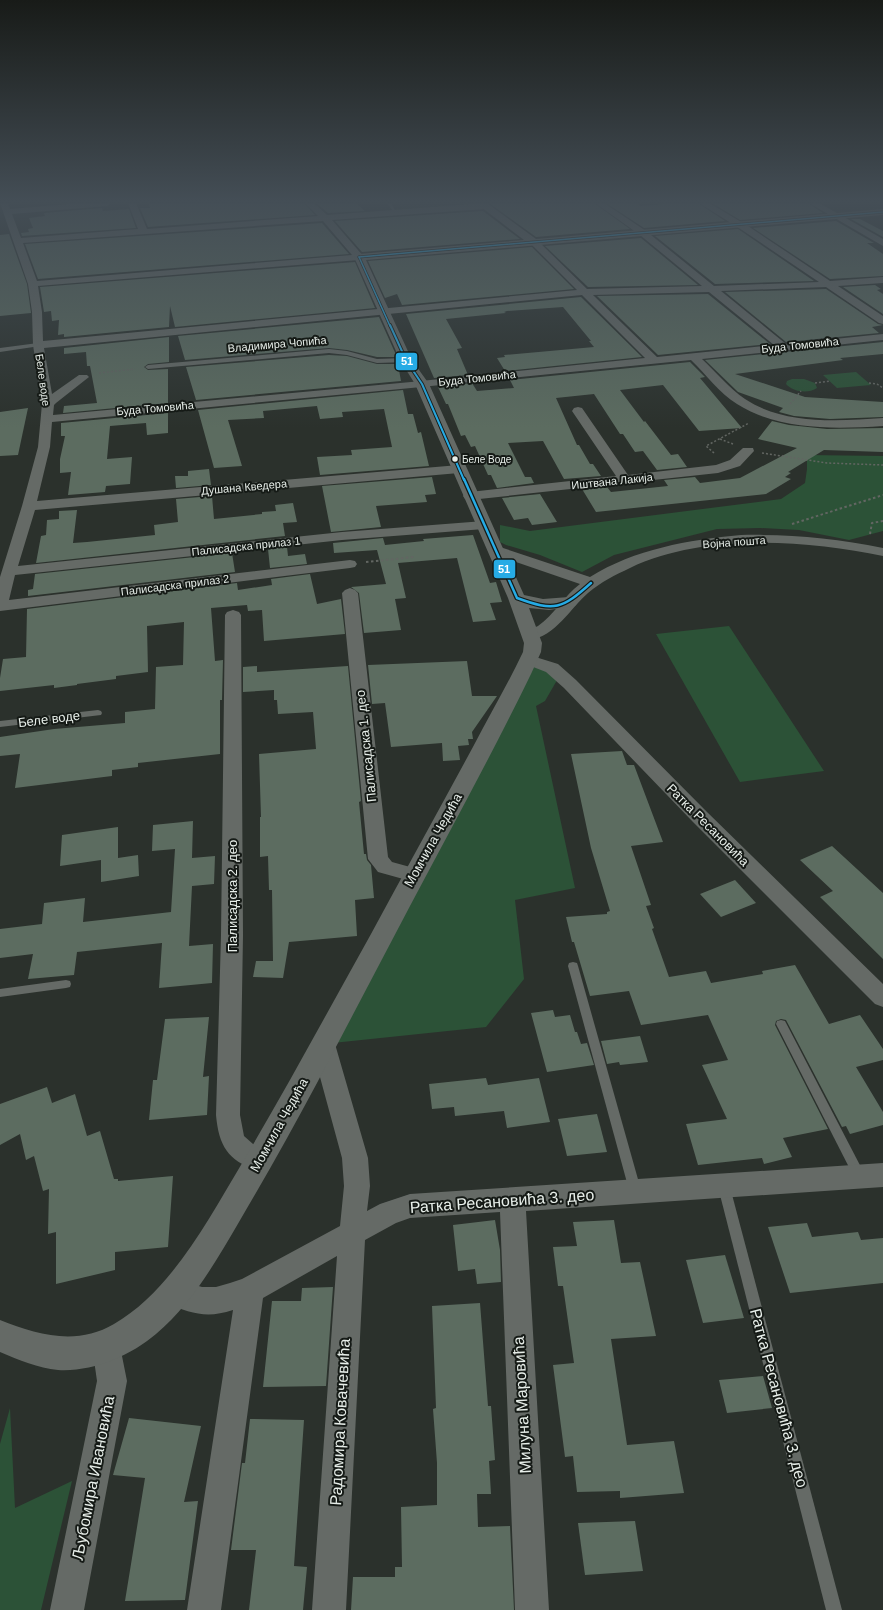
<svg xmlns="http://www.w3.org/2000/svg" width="883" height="1610" font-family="Arial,sans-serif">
<rect width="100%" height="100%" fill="#2b312c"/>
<path fill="#2e3c31" d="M396,203H472L474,205L404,211Z"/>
<g fill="#2c5237">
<path d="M856,372L871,385L837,388L823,375Z"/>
<path d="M792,379H804L815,383L817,388C808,394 793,392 786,384L787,381Z"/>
<path d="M807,455L883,456V531L849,540L799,530L760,528L717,529L614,555L582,572L540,555L506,545L500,542V525L530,531L781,499L805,483L807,469Z"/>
<path d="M729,626L824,771L740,782L656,634Z"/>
<path d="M529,660L560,675L545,701L536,706L575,888L515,900L524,979L486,1027L323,1044Z"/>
<path d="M10,1408L15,1508L72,1481L41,1610H0V1444Z"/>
</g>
<g fill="#5c6c60">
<path d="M148,203H304L315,215L148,227L140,208H150Z"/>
<path d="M316,203H356L365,211L328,213Z"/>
<path d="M489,203H594L630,229L536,237Z"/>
<path d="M606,203H636L641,206L676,203H698L725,221L644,228Z"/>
<path d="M712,203H808L823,213L740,220Z"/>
<path d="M102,208L103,211L129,209L136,228L22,236L21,233L29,232L28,229L33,228L29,218L45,216L44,213Z"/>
<path d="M483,211L520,239L362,252L335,221Z"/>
<path d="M851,219H860L883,231V237Z"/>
<path d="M836,221L874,243H867L883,254V276L830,279L753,228Z"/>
<path d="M322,223L349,254L38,279L25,244Z"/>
<path d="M738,229L741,231L814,281L715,284L655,236Z"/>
<path d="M9,234L27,284L31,313L0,316V235Z"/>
<path d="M641,238L698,285L588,287L545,246Z"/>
<path d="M532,247L574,289L402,305L397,294L385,298L368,261Z"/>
<path d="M355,262L375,308L175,327L170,306L169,327L64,337V334L58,335L59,320L52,321L51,311L44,312L40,287Z"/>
<path d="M875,285L881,289L877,290L883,294V314L843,287Z"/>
<path d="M826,289L878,324L883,325L872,327L879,333L786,342L725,292Z"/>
<path d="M708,294L770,344L658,355L597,296Z"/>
<path d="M581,297L642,357L505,371L497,358L505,357L504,355L594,347L589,341H591L563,307L507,311L504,312L506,313L446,319L462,348L457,349L468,375L434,378L406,314Z"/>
<path d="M379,317L397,357H377L347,350L329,348L185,360L178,336Z"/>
<path d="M169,337V362L148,364L144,367L148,370L168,369V403L63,413L64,406L97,403L90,366H87L86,352L64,354V348Z"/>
<path d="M883,342V354L840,358L843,360L735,374L805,397L883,402V417L830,419L794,416L779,412L783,408L738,392L705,360Z"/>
<path d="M329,355L347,356L377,364H401L403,370H399L401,381L196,400L186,367Z"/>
<path d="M690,362L705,377L700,378L742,428L699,431L663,385L620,390L644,422L645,421L671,455L678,454L687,467L657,470L643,451L635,452L623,434H620L594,394L556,398L577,445H579L590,464H593L601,476L564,479L543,441L508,443L525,477H531L534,483L497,488L491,475H488L475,446L471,447L465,435L461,436L448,404H446L438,387L472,383L477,391L514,388L510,380Z"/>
<path d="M403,390L408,414H413L418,433L421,432L429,466L320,475L317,457L352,455L351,450L392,447L384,409L342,412L343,417L320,419L317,406L263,411L264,418L228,420L242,466L214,468L198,410Z"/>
<path d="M28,408L18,455L0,456V412Z"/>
<path d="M168,413V433L147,435L146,423L110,426L107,459L132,457L130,484L106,486L105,492L68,495L71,472L60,473V459L65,436H61V423Z"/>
<path d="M772,421L789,425L827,429L883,428V452L824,450L788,472L791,473L785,477L791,479L766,494L596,512L582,489L607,487L611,492L668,486L664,480L695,477L700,483L740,478L797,448L758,439Z"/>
<path d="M209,469L211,485L176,488L175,476H188V471Z"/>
<path d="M432,477L436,494L425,495L427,502L376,506L381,527L331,532L322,486Z"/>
<path d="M540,494L557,522L532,525L528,518L514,520L502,498Z"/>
<path d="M212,496L214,519L262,514V512L276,511L275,505L293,503L297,522L283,523L285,536L36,563L41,536L46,535L47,520L59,519V511L77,510L73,543L87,542L155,535L154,525L178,522L176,499Z"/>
<path d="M473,535L490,583L496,582L502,602L490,603L496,620L473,622L457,558L398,563L406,598L395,599L401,630L364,633L359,593L351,587L386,584L377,550L334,553L333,543L383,538L385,545L424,541L423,539Z"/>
<path d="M287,547L288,556L305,554L307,564L270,568L268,549Z"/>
<path d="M232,553L235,572L28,596V590L33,589L35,574Z"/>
<path d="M310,574L317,604L341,599L345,634L264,641L262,610L248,611L247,605L211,608L215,661L223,660L222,700H220V754L138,763V767L112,770V776L15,788L20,754L0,756V737L54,729L125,723V712L155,709L156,667L183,665L184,622L147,626L148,672L116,676V679L77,684V685L54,688V685L0,691V678L3,659L26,657L27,609L237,583L238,590L272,585L271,579Z"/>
<path d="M467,661L472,696H497L472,732L473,739H468L469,745L458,746L460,760L443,761L442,743L391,747L385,703L372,704L368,665Z"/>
<path d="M257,666V672L348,666L361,801L359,802L364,854H366L367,860L371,865L374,898L355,900L357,936L289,942L283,978L253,977L256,961H273L272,890H269L268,856L260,857V817H261L259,754L316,749L313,712L278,714L277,700H274V690L243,692V667Z"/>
<path d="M622,751L627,765H634L663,842L631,846L651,905L646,906L654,928L652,929L669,977L706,971L711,983L763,974L762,971L795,965L829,1024L860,1015L883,1049V1060L856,1067L883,1112V1125L850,1134L846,1126L842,1127L786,1020L781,1019L776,1021L775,1025L828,1129L783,1138L792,1157L764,1164L762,1158L698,1165L686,1124L727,1119L702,1065L728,1060L708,1015L641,1025L629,991L590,996L574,942H572L566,917L607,914V912L610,911L591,848L571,754Z"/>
<path d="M193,821L192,858L215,856L214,884L192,886L189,946L213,944L212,983L159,988L162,943L77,952L74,975L28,979L33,954L0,958V929L42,924L44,903L85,898L83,922L171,912L175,849L152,851L153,825Z"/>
<path d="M118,827V858L138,855L139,876L101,882V860L60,866L62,835Z"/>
<path d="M832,846L883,893V959L820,897L833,891L800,860Z"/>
<path d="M735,880L756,903L721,917L700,894Z"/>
<path d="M553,1010L555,1017L570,1015L575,1032H577L581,1044L587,1043L594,1065L547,1072L531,1013Z"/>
<path d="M209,1017L203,1077L209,1076L207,1115L149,1120L153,1080H157L165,1019Z"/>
<path d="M640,1036L648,1062L620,1065L619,1062L607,1064L601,1041Z"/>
<path d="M486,1078L488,1085L539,1078L550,1122L507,1128L504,1111L455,1116L454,1107L432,1109L429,1084Z"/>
<path d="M47,1087L52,1103L75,1094L87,1136L100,1131L114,1179H118V1181L173,1176L168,1247L115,1252V1270L56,1284V1232L48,1234L49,1189L43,1191L34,1156L26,1160L20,1134L0,1145V1104Z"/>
<path d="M597,1114L607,1152L567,1156L558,1119Z"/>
<path d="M495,1220L500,1250L501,1282L477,1284L475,1269L458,1271L453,1225Z"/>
<path d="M614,1220L621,1263L640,1262L656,1336L611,1339L627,1445L674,1441L684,1493L620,1498V1491L577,1492L573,1456L565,1457L553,1365L574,1363L563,1286H558L553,1247L577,1246L573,1222Z"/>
<path d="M807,1223L812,1237L858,1232L861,1240L883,1238V1283L790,1293L768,1227Z"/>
<path d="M725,1255L744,1318L703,1323L686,1260Z"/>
<path d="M333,1287L326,1386L263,1387L272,1301H301L302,1288Z"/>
<path d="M480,1303L488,1406H491L495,1460L489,1461L491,1494H477L478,1527L510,1526L514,1610H351L353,1577H395V1567H402L401,1507L437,1505V1463L433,1409L436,1408L432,1306Z"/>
<path d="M763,1376L772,1408L727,1413L719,1380Z"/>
<path d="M129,1418L201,1426L184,1502L198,1501L185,1600L125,1601L145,1478L113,1475Z"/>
<path d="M250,1419L304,1420L294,1566L307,1567L303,1610H249L256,1550H231L242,1463H245Z"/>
<path d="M635,1521L643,1571L585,1575L578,1523Z"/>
</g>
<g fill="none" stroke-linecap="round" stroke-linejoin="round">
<path stroke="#626662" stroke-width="1" stroke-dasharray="1.5 1.5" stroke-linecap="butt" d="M153,215L237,206H274L295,204"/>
<g stroke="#626662" stroke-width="1.5" stroke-dasharray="2 2" stroke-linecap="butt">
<path d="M99,373L135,369"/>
<path d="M815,383L830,381"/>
<path d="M869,383L877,384L883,388"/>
<path d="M790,404L801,391"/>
<path d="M720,439L733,444"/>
<path d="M714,453L706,446L749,423"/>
<path d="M762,453L827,463L883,465"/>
</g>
<g stroke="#626662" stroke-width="2" stroke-dasharray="2.5 2.5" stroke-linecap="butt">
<path d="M792,524L883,495"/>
<path d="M870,534L872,523L883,521"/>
<path d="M366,562L414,557"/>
</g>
<g fill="#656a66" fill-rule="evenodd">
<path d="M387,203H391L397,214H395Z"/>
<path d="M38,343L40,344V346L0,352V348Z"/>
<path d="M329,349L347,351L377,359L406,358L409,360L406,362L377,363L347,355L329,353L148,369L145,367L148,365Z"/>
<path d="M98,710L101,711L102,713L101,715L0,727V721Z"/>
<path d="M573,962L577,963L578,966L641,1190L639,1194L635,1196L631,1194L629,1190L568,966L569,963Z"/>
<path d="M66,980L70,981L71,984L70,987L66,988L0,997V989Z"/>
<path d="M781,1020L785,1021L863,1171L865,1175L863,1179L859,1181L855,1179L776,1024L777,1021Z"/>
<path d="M724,1181L728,1183L730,1187L842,1610H826L718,1187L720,1183Z"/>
</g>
<g fill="#656a66" fill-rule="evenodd">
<path d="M0,203H8L10,209L81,203H111L107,206L12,214L21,238L138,229L128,203H136L147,229L318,216L305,203H314L327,215L485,203L489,206L485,209L332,220L364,257L359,260L38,286L42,312L43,341L577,290L529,242L531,240H537L587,289L702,286L640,235L595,203H604L646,231L714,286L819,282L742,230L699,203H709L748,226L830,281L883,277V283L838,286L883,316V324L879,323L826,287L721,291L786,344L883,334V340L702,359C716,372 729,388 745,399C784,425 838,421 883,418V426C836,429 779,431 737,404C719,393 706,374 691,360L411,388L52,422L50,447L37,501L459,465L464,466L466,469L464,472L459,473L35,510L18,566L342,532L484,521L489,522L491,525L489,528L484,529L342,540L15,575L9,600L350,560L355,561L357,564L355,567L350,568L0,611V577L22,506L38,447L42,404L33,345L32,312L28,284ZM323,221L352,255L37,281L23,243ZM709,292L774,345L657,357L593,295ZM582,295L645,358L411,382L53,415L54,405L56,403L89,377L87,375H79L52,394L44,348Z"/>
<path d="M809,203H819L883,239V246Z"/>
<path d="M578,407L582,408L628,475L716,465L730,460L743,448H753L754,451L740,466L718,473L470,500L465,499L463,496L465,493L470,492L616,476L572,411L574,408Z"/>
<path d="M741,535C789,534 835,538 883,548V556C805,540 703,533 630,568C615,575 601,582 588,593C571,607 550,645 524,638L522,635C526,630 532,629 538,626C554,615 564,596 580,584L490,553L488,550L490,547L495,546L500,547L590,577C635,549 688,540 741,535Z"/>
<path d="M350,588L355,590L358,593L388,857L392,862L421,870L424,875L421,880L414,882L378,872L368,859L342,593L345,590Z"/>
<path d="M233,610L239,612L241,615L243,935L240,1115L244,1136L253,1144L269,1153L273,1161L269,1169L260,1172C229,1161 219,1148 216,1115L221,935L225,615L227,612Z"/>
<path d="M529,655L558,664L576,680L707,812L883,984V1007L875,1004L693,822L564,688L546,672L523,663L521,660L523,657Z"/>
<path d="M323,1034L331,1037L335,1044L368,1158L370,1186L367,1211L380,1204L410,1194L883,1163V1187L526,1211L549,1610H515L500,1212L410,1218L396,1223L365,1240L346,1610H312L337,1256L263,1298L221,1610H187L233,1310C206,1319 191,1313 165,1303L161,1293L165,1283L175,1279L202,1287H216L230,1283L242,1279L340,1226L344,1186L342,1158L311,1044L315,1037Z"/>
<path d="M106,1332L116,1336L120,1346L127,1381L84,1610H50L97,1381L92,1346L96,1336Z"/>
</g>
<path fill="#656a66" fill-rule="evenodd" d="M476,203H487L536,239L883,209V215L366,260L412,360L429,384L524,595L543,599L569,597L575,598L578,602L575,606L549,610L529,608L542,643L541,652L531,674C493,752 451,829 410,906C379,965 348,1024 317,1083C292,1130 266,1176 239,1222C216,1261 192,1304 156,1334C130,1356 93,1372 58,1370C38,1368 19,1360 0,1352V1320C37,1335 77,1346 114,1324C171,1291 208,1220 241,1165C286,1089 328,1011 371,934C405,871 440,808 474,745C490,714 508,684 523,652L524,643L508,598L415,384L400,360L354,257L359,254L524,240Z"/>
<defs>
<g id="bus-1-far2">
<path d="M359,257L883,212"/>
<path d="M359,257L390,326"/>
</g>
<path id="bus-1-far1" d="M390,325L406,360L422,384L464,480"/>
<path id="bus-1" d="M464,479L517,598C555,612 562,609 591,583"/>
</defs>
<use href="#bus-1-far2" stroke="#151a16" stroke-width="3"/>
<use href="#bus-1-far1" stroke="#151a16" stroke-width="4"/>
<use href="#bus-1" stroke="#151a16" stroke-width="5"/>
<use href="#bus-1-far2" stroke="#26abe5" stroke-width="1.5"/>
<use href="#bus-1-far1" stroke="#26abe5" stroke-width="2"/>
<use href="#bus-1" stroke="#26abe5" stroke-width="2.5"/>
</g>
<linearGradient id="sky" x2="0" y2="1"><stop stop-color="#181b18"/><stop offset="0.47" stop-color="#444e56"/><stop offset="1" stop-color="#444e56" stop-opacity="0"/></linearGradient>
<rect width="883" height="428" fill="url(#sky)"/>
<circle fill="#e7eee9" stroke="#151a16" stroke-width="1.5" cx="455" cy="459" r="3.5"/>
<g text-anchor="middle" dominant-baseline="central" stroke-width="4" stroke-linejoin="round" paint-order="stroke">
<g font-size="10" fill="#e7eee9" stroke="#151a16" text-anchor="start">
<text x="462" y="459">Беле Воде</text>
</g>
<g font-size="11" fill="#e7eee9" stroke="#151a16">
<text transform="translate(277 344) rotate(-5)">Владимира Чопића</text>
<text transform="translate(800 345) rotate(-6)">Буда Томовића</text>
<text transform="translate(477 378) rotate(-6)">Буда Томовића</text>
<text transform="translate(43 380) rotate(82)">Беле воде</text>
<text transform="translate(155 408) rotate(-5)">Буда Томовића</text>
<text transform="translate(612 481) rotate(-6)">Иштвана Лакија</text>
<text transform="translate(244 487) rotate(-5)">Душана Кведера</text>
<text transform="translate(734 542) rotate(-4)">Војна пошта</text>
<text transform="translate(246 546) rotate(-6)">Палисадска прилаз 1</text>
<text transform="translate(175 585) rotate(-7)">Палисадска прилаз 2</text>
</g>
<g font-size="13" fill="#e7eee9" stroke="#151a16">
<text transform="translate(49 719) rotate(-7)">Беле воде</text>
<text transform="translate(366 746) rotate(-96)">Палисадска 1. део</text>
<text transform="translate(708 825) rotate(45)">Ратка Ресановића</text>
<text transform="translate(433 840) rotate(-61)">Момчила Чедића</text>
<text transform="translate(232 896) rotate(-90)">Палисадска 2. део</text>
<text transform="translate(279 1125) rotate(-61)">Момчила Чедића</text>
</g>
<g font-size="16" fill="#e7eee9" stroke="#151a16">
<text transform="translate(502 1201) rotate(-4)">Ратка Ресановића 3. део</text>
<text transform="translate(779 1398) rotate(75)">Ратка Ресановића 3. део</text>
<text transform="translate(522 1405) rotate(-93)">Милуна Маровића</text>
<text transform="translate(340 1422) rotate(-87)">Радомира Ковачевића</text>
<text transform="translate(93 1478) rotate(-79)">Љубомира Ивановића</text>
</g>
</g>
<g stroke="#151a16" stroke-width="1.5">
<rect x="395" y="352" width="23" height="19" rx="4" fill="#26abe5"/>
<rect x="493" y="559" width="23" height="20" rx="4" fill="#26abe5"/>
</g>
<g font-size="11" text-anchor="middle" font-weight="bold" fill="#fff">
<text x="407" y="365">51</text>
<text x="504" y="573">51</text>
</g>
</svg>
